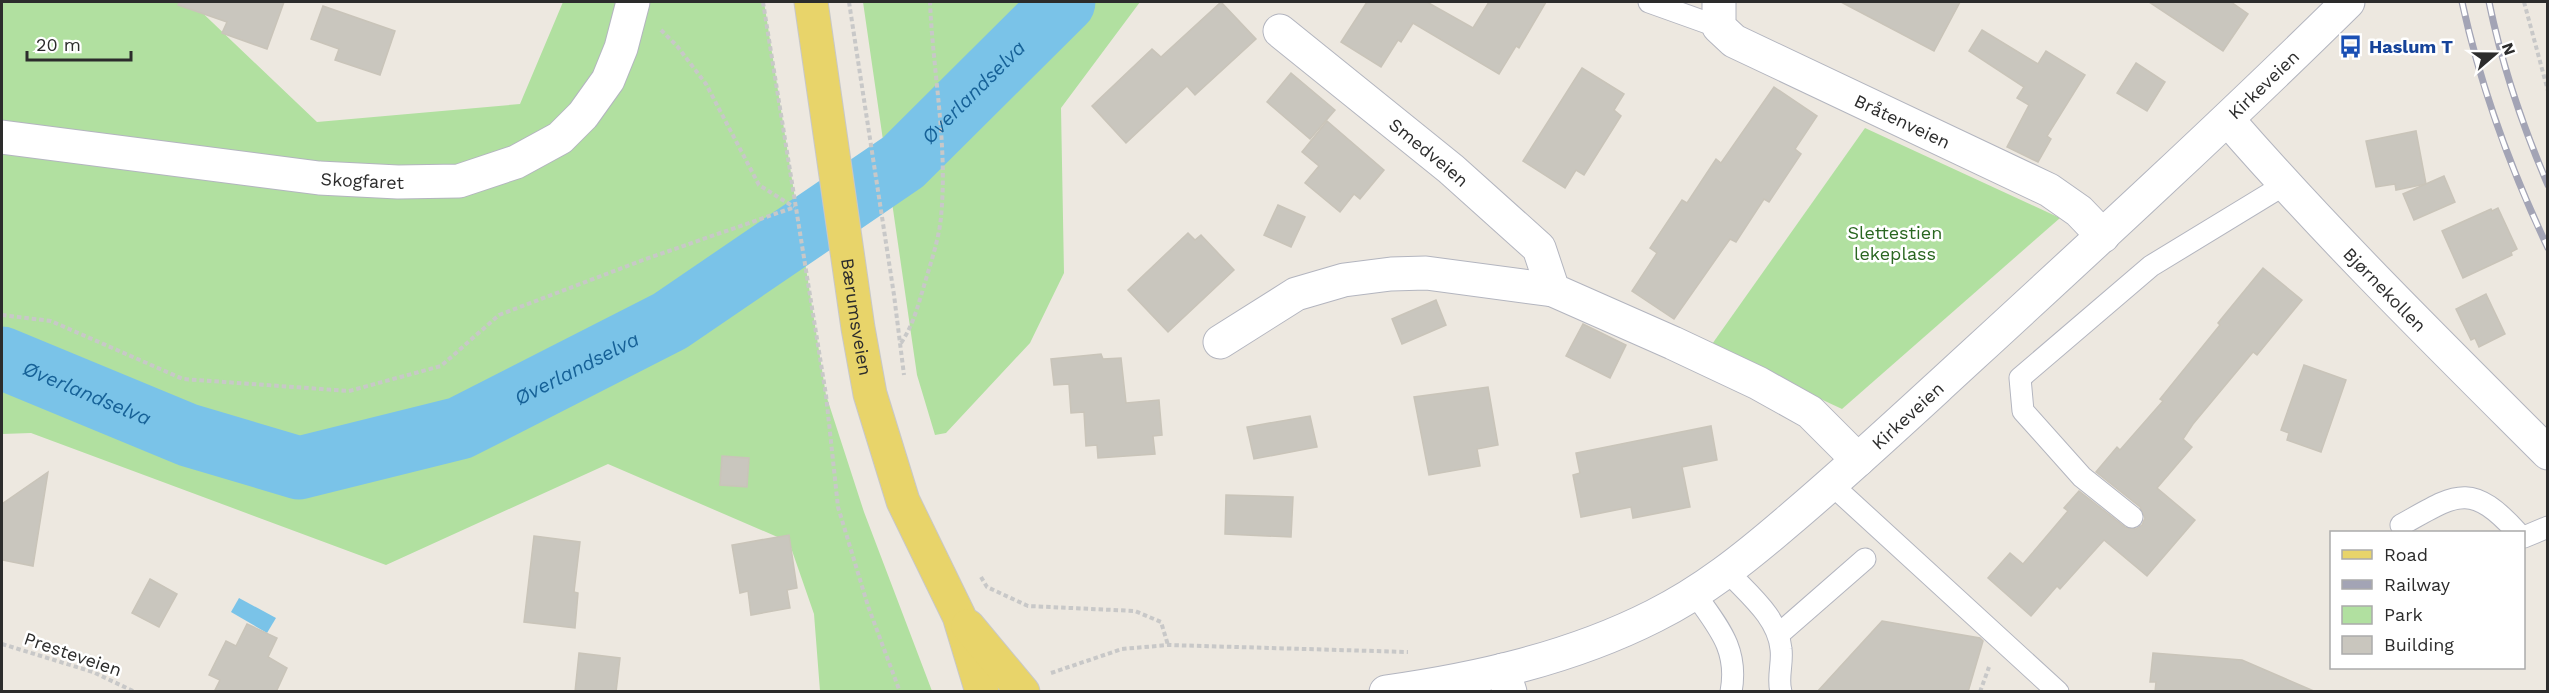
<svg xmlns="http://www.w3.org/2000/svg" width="2549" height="693" font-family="'Work Sans',sans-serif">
<rect width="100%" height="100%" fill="#ede8e0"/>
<g fill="#b1e0a0">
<path d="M2,2H191L317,122L520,104L563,2H764L826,395L864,512L932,691H820L814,614L789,542L608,464L386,565L31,433L2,434Z"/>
<path d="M863,2H1140L1061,108L1064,273L1030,343L946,433L935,435L917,375Z"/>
<path d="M1865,128L2060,218L1842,409L1710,347Z"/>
</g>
<path fill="#7ac3e8" d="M239,598L276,618L267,633L231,612Z"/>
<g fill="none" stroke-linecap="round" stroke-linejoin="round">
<path stroke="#7ac3e8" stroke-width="63" id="s1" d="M2,358L188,435L299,468L460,428L670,321L903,162L1064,2"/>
</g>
<g fill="#c9c6be" stroke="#c9c4b9" stroke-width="1.5">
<path d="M179,2H284L267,49L222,33L227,22L178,5Z"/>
<path d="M1221,2L1256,39L1195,95L1187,86L1126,143L1092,106L1152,49L1161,57Z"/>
<path d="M1367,2H1427L1473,28L1489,2H1546L1519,48L1516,46L1499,74L1413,23L1401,42L1398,40L1381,67L1341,42Z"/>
<path d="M1841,2H1960L1934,51Z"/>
<path d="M2149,2H2231L2248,14L2223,51Z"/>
<path d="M323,6L395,31L380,75L335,60L339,49L311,39Z"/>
<path d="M1982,30L2038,64L2046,51L2085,75L2047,136L2051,139L2038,162L2007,147L2029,105L2017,98L2024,87L1969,51Z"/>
<path d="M2136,63L2165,82L2147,111L2117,93Z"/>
<path d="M1582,68L1624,94L1614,110L1621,116L1584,175L1576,170L1565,188L1523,161Z"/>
<path d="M1291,73L1335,110L1310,139L1267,102Z"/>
<path d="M1774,87L1817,116L1795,149L1801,154L1769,202L1764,199L1736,242L1730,239L1674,319L1632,291L1657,253L1650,248L1682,200L1687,203L1716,159L1721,163Z"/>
<path d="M1327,121L1384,170L1360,199L1354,194L1340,212L1305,183L1319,166L1302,152Z"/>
<path d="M2416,131L2426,184L2396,190L2395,184L2376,187L2366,141Z"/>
<path d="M2444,176L2455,202L2414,220L2403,194Z"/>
<path d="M1278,205L1305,217L1291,247L1264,235Z"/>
<path d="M2498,208L2517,249L2511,252L2512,255L2463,278L2442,231L2491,209L2492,211Z"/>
<path d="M1188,233L1195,240L1201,235L1234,270L1168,332L1128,290Z"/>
<path d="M2263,268L2302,300L2257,355L2253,352L2193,424L2183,439L2192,447L2157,488L2195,520L2147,576L2104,540L2060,589L2057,586L2031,616L1988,578L2010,553L2023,564L2068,511L2064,508L2079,491L2125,527L2136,529L2142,525L2145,518L2140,507L2096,472L2117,447L2120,450L2163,401L2160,399L2220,325L2218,323Z"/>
<path d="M2486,294L2505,334L2479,347L2475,338L2471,340L2456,309Z"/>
<path d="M1436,300L1446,325L1402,344L1392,319Z"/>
<path d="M1583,324L1626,345L1610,378L1566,356Z"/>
<path d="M1101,354L1103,359L1121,358L1126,403L1159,400L1162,435L1153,436L1155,454L1098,458L1097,445L1086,446L1084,412L1071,413L1069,384L1054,385L1051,359Z"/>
<path d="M2304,365L2346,380L2321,452L2287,440L2289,433L2281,430Z"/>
<path d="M1488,387L1498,445L1477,449L1480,466L1429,475L1414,397Z"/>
<path d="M1310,416L1317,447L1254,459L1247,427Z"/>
<path d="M1711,426L1717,460L1682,467L1690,507L1633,518L1631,507L1581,517L1573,475L1580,473L1576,453Z"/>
<path d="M722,456L749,458L747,487L720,485Z"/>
<path d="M48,472L33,566L2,560V504Z"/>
<path d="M1226,495L1293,497L1291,537L1225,534Z"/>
<path d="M789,535L797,588L787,590L790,608L751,615L748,591L740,593L732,545Z"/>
<path d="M534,536L580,542L574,592L578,593L575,628L524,622Z"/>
<path d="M150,579L177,594L159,627L132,613Z"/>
<path d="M1882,621L1980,638L1983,641L1968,692H1817Z"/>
<path d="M247,624L277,638L268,657L287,668L276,692H214L220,680L209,675L226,641L236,646Z"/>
<path d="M579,653L620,658L616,692H575Z"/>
<path d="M2153,653L2242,660L2316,692H2155L2156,682H2150Z"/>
</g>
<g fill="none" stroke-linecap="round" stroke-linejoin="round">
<defs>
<g id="lane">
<path d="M1649,2L1719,27"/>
<path d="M1831,484L2058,692"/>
<path d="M2132,517L2082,477L2023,411L2020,378L2151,266L2284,185"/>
<path d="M2401,525C2455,495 2470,480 2517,532"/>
<path d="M2524,537L2548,527"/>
<path d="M1728,572C1748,594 1778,617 1781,649C1783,663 1777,678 1781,692"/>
<path d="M1695,594C1718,627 1739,649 1731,692"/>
<path d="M1779,634L1865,559"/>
</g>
<g id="street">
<path id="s2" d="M1719,2V27L1734,41L2049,190L2079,211L2103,236"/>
<path id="s3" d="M1280,31L1451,169L1539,248L1553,290L1673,343L1758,383L1810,412L1858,460"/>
<path id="s4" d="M2228,120C2329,236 2439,344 2548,453"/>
<path id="s5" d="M2,137L319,178L398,182L459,181L516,162L560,138L583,115L608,80L621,48L633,2"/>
<path d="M1220,342L1296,294L1344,280L1391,274L1426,273L1553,290"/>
<path d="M1503,670L1510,692"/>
</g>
<g id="secondary">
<path id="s6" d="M1386,692C1478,679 1571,658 1654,616C1704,591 1745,558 1787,522C1838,479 1887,434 1937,388C2075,261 2214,134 2348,2"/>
</g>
<g id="primary">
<path id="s7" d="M811,2L858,328L870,394L903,501L959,616L982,692"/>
<path d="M968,626L1023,692"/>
</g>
</defs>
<use href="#lane" stroke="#b3b5bf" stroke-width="23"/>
<use href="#street" stroke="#b3b5bf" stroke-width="35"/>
<use href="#secondary" stroke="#b3b5bf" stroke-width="35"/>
<use href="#primary" stroke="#c8c8c8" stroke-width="35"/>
<g stroke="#c8c8c8" stroke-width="4" stroke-dasharray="4.5 3" stroke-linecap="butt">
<path d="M763,2L826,395L838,507L868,606L900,692"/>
<path d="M849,2L894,295L904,375"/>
<path d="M2524,2L2548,91"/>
<path d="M661,30L677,46L706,84L759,185L794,207"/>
<path d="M2,315L51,321L183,379L349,391L441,366L499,315L643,260L795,207"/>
<path d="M901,343C914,324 919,302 926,279C932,259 939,238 941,217C948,145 933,73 930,2"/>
<path d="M981,577L987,587L1028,606L1135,611L1161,622L1168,645"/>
<path d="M2,644L93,672L135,692"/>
<path d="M1051,673L1122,649L1168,645L1408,652"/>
<path d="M1980,692L1989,667"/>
</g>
<use href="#lane" stroke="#fff" stroke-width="21"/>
<use href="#street" stroke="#fff" stroke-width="33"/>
<use href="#secondary" stroke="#fff" stroke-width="33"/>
<use href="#primary" stroke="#e8d46a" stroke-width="33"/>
<defs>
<g id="rail">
<path d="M2462,2C2481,88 2510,168 2548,248"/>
<path d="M2489,2C2502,65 2522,125 2548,185"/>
</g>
</defs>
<use href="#rail" stroke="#a3a4b5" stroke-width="7"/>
<use href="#rail" stroke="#fff" stroke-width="4.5" stroke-dasharray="14" stroke-linecap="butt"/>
</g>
<defs>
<symbol id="bus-bare" viewBox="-9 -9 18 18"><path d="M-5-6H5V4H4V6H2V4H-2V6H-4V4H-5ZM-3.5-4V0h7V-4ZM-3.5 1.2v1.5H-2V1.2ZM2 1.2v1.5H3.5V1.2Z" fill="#1a4fb4" stroke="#fff" stroke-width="2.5" paint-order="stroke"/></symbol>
</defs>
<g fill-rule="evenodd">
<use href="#bus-bare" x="2334" y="30" width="33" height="33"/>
</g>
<g text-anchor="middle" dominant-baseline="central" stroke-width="5" stroke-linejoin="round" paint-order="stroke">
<g font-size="18" font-weight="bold" fill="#164399" stroke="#fff" text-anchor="start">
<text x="2369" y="46">Haslum T</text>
</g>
<g font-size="18" fill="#2c2c2c" stroke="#fff">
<text stroke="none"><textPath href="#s6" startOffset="1090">Kirkeveien</textPath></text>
<text stroke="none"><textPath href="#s2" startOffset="232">Bråtenveien</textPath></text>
<text stroke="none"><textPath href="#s3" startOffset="192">Smedveien</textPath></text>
<text stroke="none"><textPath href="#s5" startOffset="363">Skogfaret</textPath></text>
<text stroke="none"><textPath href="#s4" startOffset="231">Bjørnekollen</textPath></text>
<text stroke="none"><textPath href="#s7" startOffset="318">Bærumsveien</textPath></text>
<text stroke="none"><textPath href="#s6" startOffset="604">Kirkeveien</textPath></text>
<text transform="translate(73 654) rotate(19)">Presteveien</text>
</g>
<g font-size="18" fill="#296620" stroke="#fff">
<text x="1895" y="232">Slettestien<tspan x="1895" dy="21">lekeplass</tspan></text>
</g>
<g font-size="20" font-style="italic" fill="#166197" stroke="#fff">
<text stroke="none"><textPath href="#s1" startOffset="1100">Øverlandselva</textPath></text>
<text stroke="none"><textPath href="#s1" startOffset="614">Øverlandselva</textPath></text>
<text stroke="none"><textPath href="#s1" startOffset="92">Øverlandselva</textPath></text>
</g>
</g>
<rect width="2549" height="693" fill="none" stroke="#2c2c2c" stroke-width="6"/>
<rect x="2330" y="531" width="195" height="138" fill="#ffffff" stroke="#ababab" stroke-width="1.5"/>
<rect x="2342" y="550" width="30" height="9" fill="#e8d46a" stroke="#ababab" stroke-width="1.5"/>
<text x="2384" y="561" font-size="18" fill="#2c2c2c">Road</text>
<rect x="2342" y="580" width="30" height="9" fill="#a3a4b5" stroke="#ababab" stroke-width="1.5"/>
<text x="2384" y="591" font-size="18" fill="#2c2c2c">Railway</text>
<rect x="2342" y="606" width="30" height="18" fill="#b1e0a0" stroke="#ababab" stroke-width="1.5"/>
<text x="2384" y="621" font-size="18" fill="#2c2c2c">Park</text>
<rect x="2342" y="636" width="30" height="18" fill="#c9c6be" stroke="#ababab" stroke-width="1.5"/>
<text x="2384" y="651" font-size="18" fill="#2c2c2c">Building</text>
<g transform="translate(2495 54) rotate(70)" stroke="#ffffff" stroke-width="4.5" paint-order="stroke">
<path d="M0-4.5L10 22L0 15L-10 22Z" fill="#2c2c2c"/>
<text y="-9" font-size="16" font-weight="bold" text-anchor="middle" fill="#2c2c2c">N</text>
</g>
<path d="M27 51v9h104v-9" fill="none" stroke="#2c2c2c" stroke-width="3"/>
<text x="36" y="51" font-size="18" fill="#2c2c2c" stroke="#ffffff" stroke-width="4.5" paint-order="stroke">20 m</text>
</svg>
